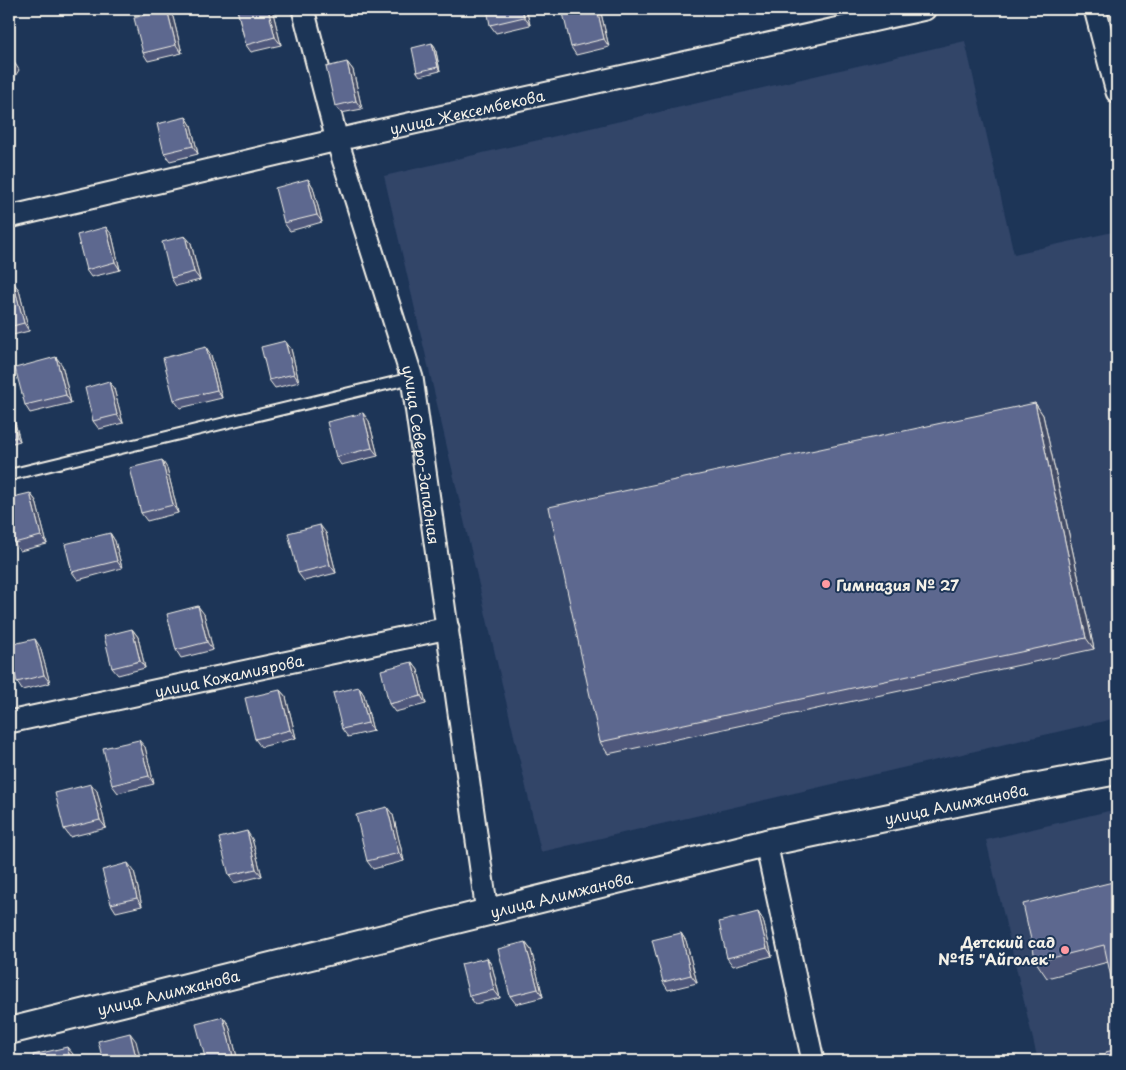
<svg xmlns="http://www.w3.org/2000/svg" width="1126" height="1070" font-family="'Playpen Sans',sans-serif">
<rect width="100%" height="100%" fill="#1d3557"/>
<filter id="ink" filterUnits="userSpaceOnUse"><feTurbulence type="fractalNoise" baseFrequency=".02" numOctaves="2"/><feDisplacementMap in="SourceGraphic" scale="10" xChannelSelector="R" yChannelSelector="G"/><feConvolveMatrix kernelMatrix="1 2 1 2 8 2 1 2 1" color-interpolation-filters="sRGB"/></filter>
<g filter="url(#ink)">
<g fill="#304468">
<path d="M965,41L1014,254L1117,231V718L541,852L384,176Z"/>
<path d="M1117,809V1061H1038L986,840Z"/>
</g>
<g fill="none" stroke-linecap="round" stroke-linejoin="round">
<defs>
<path id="service" d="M9,475L412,378"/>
<g id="minor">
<path id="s1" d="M303,9L337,140L412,378L487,912"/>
<path d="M1095,9L1117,92"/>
<path id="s2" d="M9,217L337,140L925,9"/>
<path id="s3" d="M9,722L448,628"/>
<path d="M766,843L813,1061"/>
</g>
<g id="tertiary">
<path id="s4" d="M9,1031L766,843L1023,789L1117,771"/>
</g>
</defs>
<use href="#service" stroke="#f4f1e8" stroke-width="14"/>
<use href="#minor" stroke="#f4f1e8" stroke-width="25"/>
<use href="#tertiary" stroke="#f4f1e8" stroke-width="30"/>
<use href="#service" stroke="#1d3557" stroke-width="10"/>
<use href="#minor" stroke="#1d3557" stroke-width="21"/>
<use href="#tertiary" stroke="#1d3557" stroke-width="26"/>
</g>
<g fill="#50597b" stroke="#f4f1e8">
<path d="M237,9H272L281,45L251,52L246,45Z"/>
<path d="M526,9L530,25L496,33L490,25Z"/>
<path d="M600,9L609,47L576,55L571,47Z"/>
<path d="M173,17L182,53L148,61L143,53Z"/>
<path d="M432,43L435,47L440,71L420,76L417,72Z"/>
<path d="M347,62L353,70L362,109L341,113L335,106Z"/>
<path d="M186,117L191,125L198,154L170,161L164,153Z"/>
<path d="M308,179L313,187L322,222L290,231L284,223Z"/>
<path d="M112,235L120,270L91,277L86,270Z"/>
<path d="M185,236L191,243L200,280L176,286L171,278Z"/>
<path d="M13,282L19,290L29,331L9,336V283Z"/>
<path d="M285,341L291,349L299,382L275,388L269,380Z"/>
<path d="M211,355L222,398L180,408L174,400Z"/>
<path d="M62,365L71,403L30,413L25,405Z"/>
<path d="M114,389L123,423L99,429L93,421Z"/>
<path d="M1035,403L1043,415L1094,649L608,754L600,742Z"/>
<path d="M9,413L13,416L20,441L9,444Z"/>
<path d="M369,421L378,456L341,465L336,457Z"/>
<path d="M167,468L178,513L147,521L141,513Z"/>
<path d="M30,493L36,501L47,544L20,551L14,543Z"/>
<path d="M110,533L115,541L122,568L78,580L72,572Z"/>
<path d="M326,533L336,573L304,581L298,573Z"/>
<path d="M204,614L213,650L181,658L176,650Z"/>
<path d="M132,629L138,637L145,668L118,675L112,668Z"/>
<path d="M40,647L50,683L22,690L17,682Z"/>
<path d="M412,662L418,670L426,704L395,712L389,704Z"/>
<path d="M359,687L364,695L373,731L348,737L342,729Z"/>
<path d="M280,690L286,697L296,738L261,747L255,739Z"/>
<path d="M145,747L154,784L118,793L112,785Z"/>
<path d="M97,791L106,828L70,837L64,829Z"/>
<path d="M393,815L404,861L373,869L367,861Z"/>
<path d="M252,839L262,876L234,883L229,875Z"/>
<path d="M134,871L142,906L116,912L111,904Z"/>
<path d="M1117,881L1108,962L1047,978L1036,962Z"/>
<path d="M758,912L763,920L772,956L733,966L727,958Z"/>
<path d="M681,933L686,941L697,983L668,990L663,982Z"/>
<path d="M525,942L531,950L543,997L516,1004L510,996Z"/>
<path d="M487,958L492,966L500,998L475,1004L469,996Z"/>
<path d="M223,1017L229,1025L238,1061H206Z"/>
</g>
<g fill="#414964" stroke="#f4f1e8">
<path d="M167,9L173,17L182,53L176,45Z"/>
<path d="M268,9H272L281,45L275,37Z"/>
<path d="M522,9H526L530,25L524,17Z"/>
<path d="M597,9H600L609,47L604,39Z"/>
<path d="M432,43L435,47L440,71L438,67Z"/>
<path d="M14,62L19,70L9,86V70Z"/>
<path d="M347,62L353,70L362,109L356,101Z"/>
<path d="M186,117L191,125L198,154L193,146Z"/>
<path d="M308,179L313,187L322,222L317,215Z"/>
<path d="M106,227L112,235L120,270L115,262Z"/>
<path d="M185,236L191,243L200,280L194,272Z"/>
<path d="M13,282L19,290L29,331L24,323Z"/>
<path d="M285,341L291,349L299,382L294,374Z"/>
<path d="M206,347L211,355L222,398L217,390Z"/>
<path d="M56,357L62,365L71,403L66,395Z"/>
<path d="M109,381L114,389L123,423L117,415Z"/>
<path d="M1035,403L1043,415L1094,649L1086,638Z"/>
<path d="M11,412L13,416L20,441L17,437Z"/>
<path d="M363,413L369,421L378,456L372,448Z"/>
<path d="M162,460L167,468L178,513L173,505Z"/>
<path d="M30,493L36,501L47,544L41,536Z"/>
<path d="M320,525L326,533L336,573L330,565Z"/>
<path d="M110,533L115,541L122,568L117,561Z"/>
<path d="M198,606L204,614L213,650L207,642Z"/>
<path d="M132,629L138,637L145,668L140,661Z"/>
<path d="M35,639L40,647L50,683L44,675Z"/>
<path d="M412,662L418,670L426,704L421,696Z"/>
<path d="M359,687L364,695L373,731L368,723Z"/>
<path d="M280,690L286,697L296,738L290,730Z"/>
<path d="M139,740L145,747L154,784L149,776Z"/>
<path d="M91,784L97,791L106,828L100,820Z"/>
<path d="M387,807L393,815L404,861L399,853Z"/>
<path d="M247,831L252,839L262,876L256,869Z"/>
<path d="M128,863L134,871L142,906L137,898Z"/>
<path d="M758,912L763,920L772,956L767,948Z"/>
<path d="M681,933L686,941L697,983L691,975Z"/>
<path d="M525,942L531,950L543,997L538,989Z"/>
<path d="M487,958L492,966L500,998L494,990Z"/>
<path d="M223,1017L229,1025L238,1061H237L233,1056Z"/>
<path d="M130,1033L136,1041L141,1061H137Z"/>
<path d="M67,1047L73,1054L74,1061H71Z"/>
</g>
<g fill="#5d688f" stroke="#f4f1e8">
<path d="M167,9L176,45L143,53L134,18Z"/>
<path d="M237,9H268L275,37L246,45Z"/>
<path d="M487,9H522L524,17L490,25Z"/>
<path d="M562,9H597L604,39L571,47Z"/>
<path d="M432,43L438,67L417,72L412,48Z"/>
<path d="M9,59L14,62L9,70Z"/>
<path d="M347,62L356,101L335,106L326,67Z"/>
<path d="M186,117L193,146L164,153L157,124Z"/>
<path d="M308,179L317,215L284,223L275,188Z"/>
<path d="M106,227L115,262L86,270L77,235Z"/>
<path d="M185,236L194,272L171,278L162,242Z"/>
<path d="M13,282L24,323L9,327V283Z"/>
<path d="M285,341L294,374L269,380L261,347Z"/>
<path d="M206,347L217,390L174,400L163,358Z"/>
<path d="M56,357L66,395L25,405L15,368Z"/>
<path d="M109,381L117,415L93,421L85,388Z"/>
<path d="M1035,403L1086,638L600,742L549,507Z"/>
<path d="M11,412L17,437L9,439V413Z"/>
<path d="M363,413L372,448L336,457L327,422Z"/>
<path d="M162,460L173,505L141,513L130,468Z"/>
<path d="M30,493L41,536L14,543L9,520V498Z"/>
<path d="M320,525L330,565L298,573L288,533Z"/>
<path d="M110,533L117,561L72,572L65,544Z"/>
<path d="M198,606L207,642L176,650L167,614Z"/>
<path d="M132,629L140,661L112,668L104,636Z"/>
<path d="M35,639L44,675L17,682L9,650V645Z"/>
<path d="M412,662L421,696L389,704L381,670Z"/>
<path d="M359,687L368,723L342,729L333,693Z"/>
<path d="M280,690L290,730L255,739L245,698Z"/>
<path d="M139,740L149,776L112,785L103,748Z"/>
<path d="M91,784L100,820L64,829L55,793Z"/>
<path d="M387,807L399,853L367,861L356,815Z"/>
<path d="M247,831L256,869L229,875L219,838Z"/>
<path d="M128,863L137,898L111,904L102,870Z"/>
<path d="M1117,881V1005L1104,945L1036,962L1023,904Z"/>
<path d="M758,912L767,948L727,958L719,922Z"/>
<path d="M681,933L691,975L663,982L652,940Z"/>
<path d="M525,942L538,989L510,996L498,949Z"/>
<path d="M487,958L494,990L469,996L461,964Z"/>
<path d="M223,1017L233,1056L210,1061H206L196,1024Z"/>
<path d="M130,1033L137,1061H103L98,1041Z"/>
<path d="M67,1047L71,1061H34L33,1055Z"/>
<path d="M1117,1049V1061H1108L1106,1052Z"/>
</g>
</g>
<g fill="#ff9aa2" stroke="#1d3557" stroke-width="2">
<circle cx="826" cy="584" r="5"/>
<circle cx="1065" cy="950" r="5"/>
</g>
<g text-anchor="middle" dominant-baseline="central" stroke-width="4" stroke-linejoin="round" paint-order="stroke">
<g font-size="15" fill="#f4f1e8" stroke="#1d3557">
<text stroke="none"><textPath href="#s2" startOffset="470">улица Жексембекова</textPath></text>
<text stroke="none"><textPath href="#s1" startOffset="462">улица Северо-Западная</textPath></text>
<text stroke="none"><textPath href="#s3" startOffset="225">улица Кожамиярова</textPath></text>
<text stroke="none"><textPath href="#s4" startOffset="974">улица Алимжанова</textPath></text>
<text stroke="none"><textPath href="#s4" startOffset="569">улица Алимжанова</textPath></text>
<text stroke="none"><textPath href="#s4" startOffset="164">улица Алимжанова</textPath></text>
</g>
<g font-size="15" font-weight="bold" fill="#f4f1e8" stroke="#1d3557" text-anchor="start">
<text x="836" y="584">Гимназия № 27</text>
<text x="1055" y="941" text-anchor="end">Детский сад<tspan x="1055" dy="17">№15 "Айголек"</tspan></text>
</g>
</g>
<rect width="1126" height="1070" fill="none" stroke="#1d3557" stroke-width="30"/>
<rect x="15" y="15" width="1096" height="1040" fill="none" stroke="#f4f1e8" stroke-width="2" filter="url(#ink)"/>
</svg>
